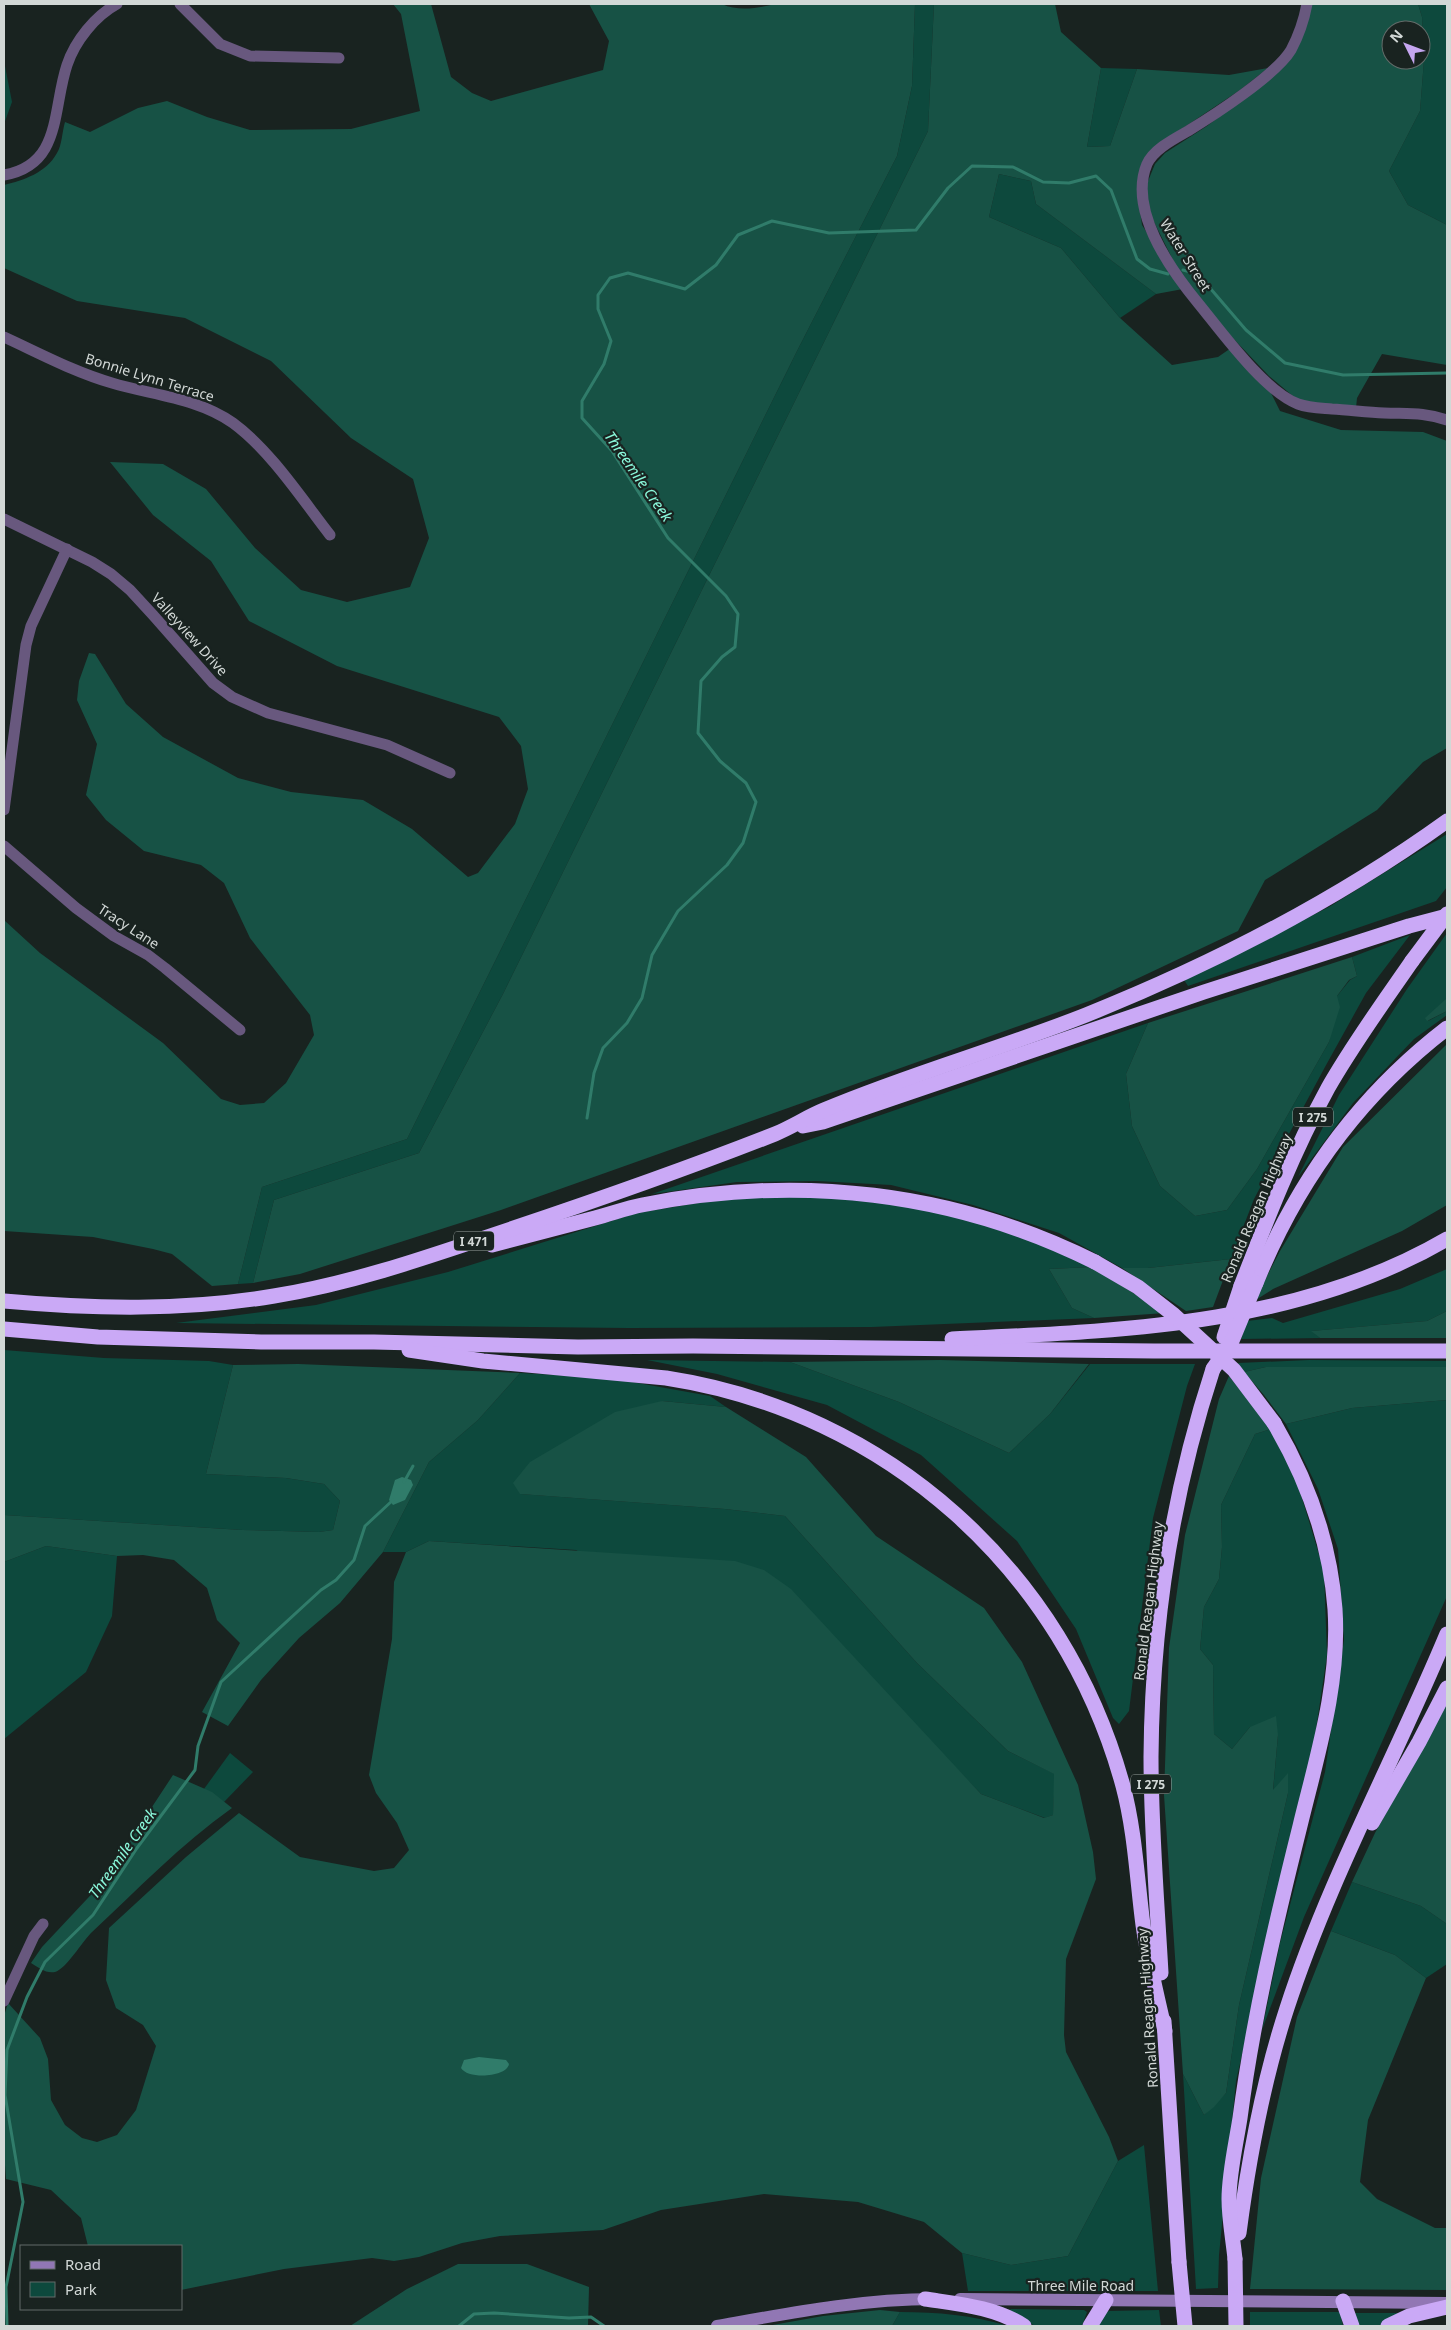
<svg xmlns="http://www.w3.org/2000/svg" width="1451" height="2330" font-family="'Noto Sans',sans-serif">
<rect width="100%" height="100%" fill="#192320"/>
<g fill="#0d493d">
<path d="M915,4H934L928,131L503,994L419,1153L274,1200L253,1283L238,1284L262,1187L407,1139L797,351L897,156L912,86Z"/>
<path d="M1418,4H1447V225L1408,205L1389,171L1420,111L1424,60L1422,17Z"/>
<path d="M4,61L12,102L4,124Z"/>
<path d="M1101,68L1137,69L1110,146L1087,147Z"/>
<path d="M999,174L1031,181L1036,204L1156,294L1120,318L1061,248L989,217Z"/>
<path d="M1447,834V887L1436,901L1188,986L1184,980L1329,907Z"/>
<path d="M1447,933V998L1428,1021L1447,1011V1015L1414,1039L1353,1103L1298,1177L1339,1095L1407,989Z"/>
<path d="M1410,935L1366,993L1325,1067L1254,1199L1231,1259L1148,1268H1122L1059,1233L973,1205L891,1185L817,1181L737,1182L652,1194L1148,1023L1126,1074L1132,1126L1160,1186L1195,1216L1227,1210L1257,1169L1329,1042L1337,996L1350,980L1357,976L1352,957Z"/>
<path d="M735,1197H850L942,1211L1041,1244L1092,1267L1049,1269L1072,1308L1094,1318L872,1327L629,1328L176,1323L316,1305L448,1272L637,1213Z"/>
<path d="M1447,1269V1311L1427,1321L1312,1331L1320,1338L1241,1339L1247,1321L1272,1318L1283,1323L1400,1289Z"/>
<path d="M4,1350L104,1358L209,1361L233,1365L206,1474L286,1478L324,1484L340,1501L333,1530L319,1532L242,1530L4,1515Z"/>
<path d="M647,1360L790,1362L899,1402L1009,1453L1050,1414L1090,1364H1195L1187,1386L1153,1518L1129,1711L1119,1724L1113,1718L1076,1629L1017,1541L921,1455L827,1405L717,1374Z"/>
<path d="M1309,1360L1447,1361V1367H1266L1244,1372L1238,1363Z"/>
<path d="M520,1373L610,1378L710,1396L726,1407L662,1401L521,1494L725,1509L785,1516L917,1663L1008,1751L1055,1774L1053,1815L1045,1818L981,1794L928,1739L576,1550L429,1541L406,1552H383L429,1462L478,1420Z"/>
<path d="M1447,1400V1596L1304,1917L1262,2030L1280,1943L1325,1772L1344,1640L1338,1549L1318,1489L1286,1424L1352,1408Z"/>
<path d="M1271,1429L1298,1485L1324,1571L1327,1655L1315,1736L1236,2081L1219,2255L1218,2288L1196,2289L1183,2074L1204,2115L1226,2093L1239,2005L1288,1793L1273,1791L1278,1735L1250,1727L1232,1749L1214,1734L1213,1665L1200,1649L1204,1607L1219,1579L1222,1547L1221,1505L1255,1434Z"/>
<path d="M46,1546L117,1556L112,1616L86,1672L4,1739V1562Z"/>
<path d="M230,1753L253,1772L224,1802L204,1789Z"/>
<path d="M1352,1882L1421,1906L1447,1924V1964L1426,1978L1395,1955L1331,1931Z"/>
<path d="M1144,2145L1158,2291H968L962,2253L1011,2265L1068,2256L1118,2161Z"/>
<path d="M1011,2309L1084,2310L1087,2312L1082,2326H1035L1008,2311Z"/>
<path d="M1159,2310L1161,2326H1097L1105,2313L1109,2311Z"/>
<path d="M900,2312C938,2312 972,2315 1008,2326H892Z"/>
<path d="M1250,2312H1340L1343,2326H1250Z"/>
<path d="M1354,2313H1400L1378,2326H1358Z"/>
</g>
<g fill="#175245" fill-rule="evenodd">
<path d="M393,4H431L451,77L472,93L491,101L603,70L609,41L589,4H722C738,12 759,8 775,4H915L912,86L897,156L797,351L407,1139L262,1187L238,1284L212,1286L172,1254L153,1249L93,1237L4,1231V920L40,953L163,1043L221,1099L240,1105L264,1103L286,1083L314,1035L310,1015L250,938L224,883L201,865L144,851L106,820L86,795L97,744L77,700L79,681L89,653L95,654L126,704L163,737L238,778L291,792L363,800L412,829L468,877L478,873L515,824L528,789L521,746L499,717L337,666L249,621L211,561L153,515L110,462L163,464L206,489L255,548L301,590L347,602L410,587L429,538L413,479L351,438L271,361L185,318L77,301L4,268V185C24,180 46,173 57,153C62,145 62,132 65,122L90,132L138,108L167,101L207,117L250,130L351,129L420,111L401,14Z"/>
<path d="M934,4H1055L1061,32L1101,68L1087,147L1110,146L1137,69L1229,75L1268,68L1240,90L1159,144L1137,188L1142,225L1183,289L1156,294L1036,204L1031,181L999,174L989,217L1061,248L1120,318L1172,365L1218,357L1231,348L1268,387L1280,411L1341,430L1423,432L1447,441V748L1423,762L1377,810L1265,880L1238,931L1092,1000L501,1210L300,1274L253,1283L274,1200L419,1153L503,994L928,131Z"/>
<path d="M1312,4H1418L1422,17L1424,60L1420,111L1389,171L1408,205L1447,225V365L1382,354L1357,398L1356,408L1308,403L1294,397L1269,376L1189,292L1149,212L1146,186L1155,164L1165,153L1207,126L1278,72ZM1391,30H1421V60H1391Z"/>
<path d="M1352,957L1357,976L1349,980L1337,996L1340,1007L1329,1042L1257,1169L1227,1210L1195,1216L1160,1186L1132,1126L1126,1074L1148,1023Z"/>
<path d="M1447,998V1011L1427,1021L1425,1018Z"/>
<path d="M1447,1044V1205L1402,1231L1273,1289L1254,1301L1280,1251L1343,1147Z"/>
<path d="M1231,1259L1213,1307L1186,1311L1122,1268H1148Z"/>
<path d="M1092,1267L1165,1313L1094,1318L1072,1308L1049,1269Z"/>
<path d="M1447,1311V1338H1320L1311,1331L1427,1321Z"/>
<path d="M940,1360L1089,1364L1050,1414L1009,1453L899,1402L790,1362Z"/>
<path d="M298,1364L520,1373L478,1420L429,1462L383,1552L340,1603L299,1638L261,1680L228,1726L202,1712L240,1643L217,1620L207,1588L174,1560L143,1555L117,1556L46,1546L4,1562V1515L242,1530L319,1532L333,1530L340,1501L324,1484L286,1478L206,1474L233,1365Z"/>
<path d="M1266,1367H1447V1400L1352,1408L1286,1424L1264,1395L1244,1372Z"/>
<path d="M1229,1376L1271,1429L1255,1434L1221,1505L1222,1547L1219,1579L1204,1607L1200,1649L1213,1665L1214,1734L1232,1749L1250,1727L1276,1716L1278,1735L1273,1790L1288,1773V1793L1239,2005L1226,2093L1214,2107L1204,2115L1183,2074L1164,1795L1169,1648L1185,1535L1219,1399Z"/>
<path d="M662,1401L726,1407L806,1457L876,1536L984,1608L1022,1662L1078,1785L1093,1852L1096,1879L1066,1959L1064,2035L1066,2052L1109,2137L1118,2161L1068,2256L1011,2265L962,2253L924,2222L858,2202L764,2194L661,2210L603,2230L500,2236L462,2243L419,2257L394,2261L372,2258L284,2269L181,2290V2246H88L81,2218L51,2190L6,2179L4,2151V2016L8,2003L40,2038L48,2059L51,2100L65,2125L82,2138L97,2142L117,2135L136,2110L156,2046L143,2025L116,2008L106,1980L109,1928L186,1857L239,1813L300,1857L374,1871L394,1868L409,1850L397,1823L376,1793L369,1775L392,1639L394,1582L406,1552L429,1541L735,1561L764,1570L791,1589L981,1794L1044,1818L1053,1815L1054,1774L1008,1751L917,1663L785,1516L725,1509L520,1494L513,1483L530,1462L615,1412Z"/>
<path d="M1447,1703V1924L1421,1906L1352,1882L1375,1833Z"/>
<path d="M173,1775L212,1792L232,1808C181,1844 137,1890 91,1933C82,1942 66,1969 55,1972C46,1974 38,1967 31,1963L42,1947L102,1883Z"/>
<path d="M1331,1931L1395,1955L1426,1978L1368,2120L1360,2182L1377,2199L1435,2228H1447V2290L1250,2289L1261,2178L1297,2017Z"/>
<path d="M458,2264H527L589,2287L588,2326H350L407,2289Z"/>
<path d="M880,2310L900,2312L892,2326H767L823,2316Z"/>
</g>
<g fill="#307c6a">
<path d="M402,1477L411,1480L413,1485L405,1500L393,1505L389,1500L395,1480Z"/>
<path d="M479,2057L506,2060L509,2064C507,2077 468,2080 461,2068L464,2060Z"/>
</g>
<g fill="none" stroke-linecap="round" stroke-linejoin="round">
<g stroke="#307c6a" stroke-width="3">
<path d="M1183,270L1198,274L1246,330L1285,363L1343,375L1447,373"/>
<path d="M587,1118L594,1073L603,1048L627,1023L642,998L652,955L678,911L727,865L743,843L756,802L746,783L720,761L698,733L701,681L722,657L735,647L738,614L726,596L668,538L612,451L582,418V401L604,364L611,341L598,309V295L610,278L628,273L685,289L716,265L738,235L772,221L829,233L916,230L948,188L972,166L1013,167L1043,182L1069,183L1096,176L1111,190L1137,259L1150,269L1168,274"/>
<path d="M404,1482L413,1466"/>
<path d="M7,2326L6,2287L23,2202L5,2095L7,2050L27,1997L45,1962L93,1915L137,1848L195,1770L198,1746L221,1682L321,1590L336,1580L354,1560L365,1526L393,1500"/>
<path d="M459,2326L474,2314L494,2313L569,2318L591,2317L604,2326"/>
</g>
<g stroke="#68587e" stroke-width="11">
<path d="M180,4L220,44L250,56L339,58"/>
<path d="M1307,4C1304,20 1299,35 1291,50C1276,75 1214,115 1188,131C1174,139 1154,149 1147,164C1128,209 1170,269 1198,303C1221,331 1264,391 1298,404C1309,408 1320,408 1332,409C1349,410 1366,412 1384,413C1408,414 1424,412 1447,420"/>
<path d="M4,175C62,165 52,110 67,65C75,41 95,16 117,4"/>
<path d="M4,337C39,353 74,372 112,383C152,395 198,398 233,423C270,450 302,499 330,535"/>
<path d="M4,519L92,562L111,574L130,590L153,615L213,683L232,697L268,713L387,745L450,773"/>
<path d="M4,810L26,645L31,626L67,549"/>
<path d="M4,846L76,908L114,936L148,955L165,968L240,1030"/>
<path d="M4,2001L34,1936L43,1924"/>
</g>
<g stroke="#9177b4" stroke-width="12">
<path d="M960,2299L1447,2303"/>
<path d="M717,2326C790,2313 861,2299 935,2299"/>
</g>
<g stroke="#caa9f6" stroke-width="15">
<path d="M803,1126L823,1122L1204,992L1409,926L1447,916"/>
<path d="M492,1245C527,1236 561,1227 595,1218C611,1214 626,1208 642,1205C798,1174 953,1191 1095,1262"/>
<path d="M1256,1283C1297,1181 1360,1095 1447,1028"/>
<path d="M1241,1286C1267,1219 1293,1152 1328,1088C1353,1044 1383,1003 1412,961"/>
<path d="M4,1301C94,1309 184,1311 274,1296C348,1284 419,1260 490,1236C586,1204 681,1171 775,1134C792,1127 807,1117 824,1110C909,1074 1000,1049 1086,1015C1213,964 1336,901 1447,821"/>
<path d="M4,1329L98,1337L261,1342H374L578,1347L693,1346L1154,1351H1447"/>
<path d="M952,1339C1120,1331 1298,1326 1447,1239"/>
<path d="M409,1350L483,1361L666,1378C887,1412 1064,1570 1123,1786C1135,1831 1137,1879 1143,1925C1148,1960 1157,1996 1165,2031"/>
<path d="M1372,1823L1419,1742L1447,1688"/>
<path d="M1161,1973C1157,1901 1151,1829 1151,1757C1152,1626 1172,1494 1213,1369"/>
<path d="M1164,2021L1179,2262"/>
<path d="M1239,2233C1249,2157 1263,2081 1287,2008C1329,1879 1395,1759 1447,1634"/>
<path d="M1235,2259C1233,2239 1229,2219 1229,2199C1229,2173 1236,2144 1240,2118C1253,2019 1276,1922 1300,1826C1317,1756 1340,1683 1335,1609C1330,1541 1308,1481 1274,1423"/>
<path d="M925,2299C958,2304 995,2307 1024,2326"/>
<path d="M1343,2301L1352,2326"/>
<path d="M1090,2326L1106,2300"/>
<path d="M1388,2326L1409,2316L1447,2307"/>
</g>
<g stroke="#caa9f6" stroke-width="15">
<path d="M1412,961L1447,914"/>
<path d="M1095,1262L1138,1287L1174,1315L1234,1370L1274,1423"/>
<path d="M1224,1337L1241,1286"/>
<path d="M1213,1369L1232,1341L1256,1283"/>
<path d="M1235,2259L1236,2326"/>
<path d="M1179,2262L1185,2326"/>
</g>
</g>
<g text-anchor="middle" dominant-baseline="central" stroke-width="4.5" stroke-linejoin="round" paint-order="stroke">
<g fill="#192320" stroke="#9aa29f" stroke-width="1">
<rect x="1293" y="1107.5" width="40" height="19" rx="4"/>
<rect x="454" y="1231.5" width="40" height="19" rx="4"/>
<rect x="1131" y="1774.5" width="40" height="19" rx="4"/>
</g>
<g font-size="12" font-weight="bold" fill="#d2d8d6">
<text x="1313" y="1117">I 275</text>
<text x="474" y="1241">I 471</text>
<text x="1151" y="1784">I 275</text>
</g>
<g font-size="14" fill="#d2d8d6" stroke="#192320">
<text transform="translate(1186 255) rotate(58)">Water Street</text>
<text transform="translate(150 377) rotate(17)">Bonnie Lynn Terrace</text>
<text transform="translate(190 634) rotate(48)">Valleyview Drive</text>
<text transform="translate(129 926) rotate(33)">Tracy Lane</text>
<text transform="translate(1256 1208) rotate(-67)">Ronald Reagan Highway</text>
<text transform="translate(1148 1601) rotate(-83)">Ronald Reagan Highway</text>
<text transform="translate(1147 2008) rotate(-94)">Ronald Reagan Highway</text>
<text x="1081" y="2285">Three Mile Road</text>
</g>
<g font-size="15" font-style="italic" fill="#8af8db" stroke="#192320">
<text transform="translate(639 476) rotate(55)">Threemile Creek</text>
<text transform="translate(122 1853) rotate(-55)">Threemile Creek</text>
</g>
</g>
<rect width="1451" height="2330" fill="none" stroke="#d2d8d6" stroke-width="10"/>
<rect x="20" y="2245" width="162" height="65" fill="#192320" stroke="#636b69"/>
<rect x="30" y="2261" width="25" height="8" fill="#9177b4" stroke="#636b69"/>
<text x="65" y="2270" font-size="15" fill="#d2d8d6">Road</text>
<rect x="30" y="2282" width="25" height="15" fill="#0d493d" stroke="#636b69"/>
<text x="65" y="2295" font-size="15" fill="#d2d8d6">Park</text>
<g transform="translate(1406 45) rotate(312)"><circle r="24" fill="#192320" stroke="#636b69"/>
<path d="M0-4L9 19L0 12L-9 19Z" fill="#c5a6f0"/>
<text y="-8" font-size="14" font-weight="bold" text-anchor="middle" fill="#d2d8d6">N</text>
</g>
</svg>
